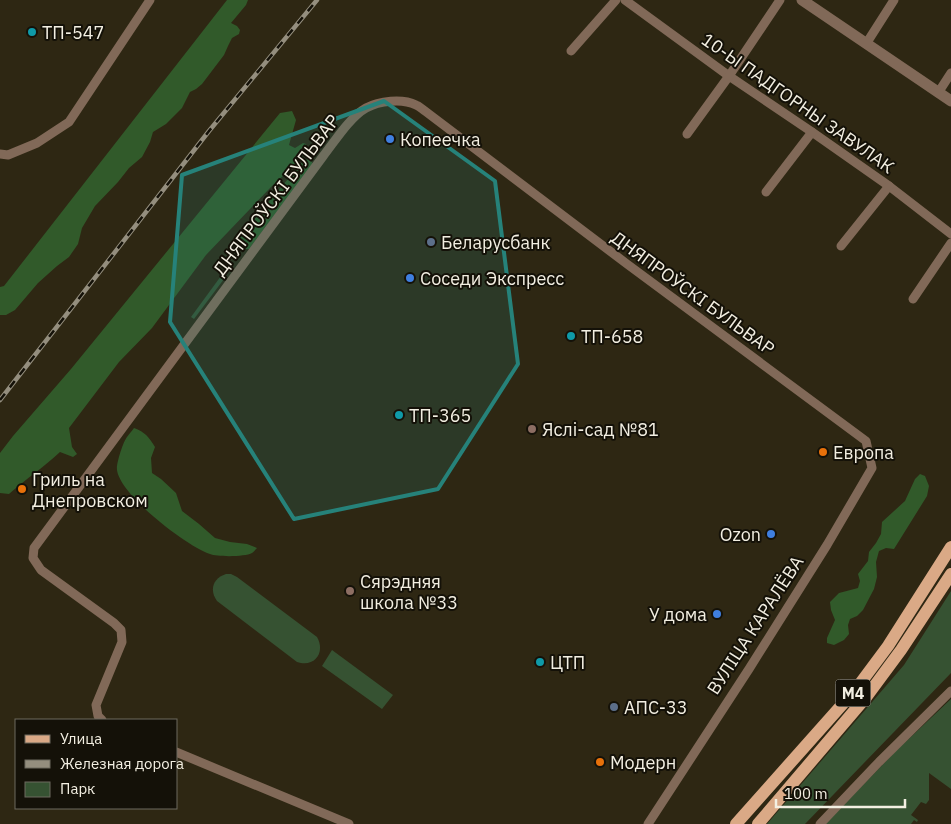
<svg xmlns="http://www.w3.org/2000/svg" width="951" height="824" font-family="'IBM Plex Sans',sans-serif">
<rect width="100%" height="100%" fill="#2e2713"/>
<g fill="#365232">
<path d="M221,276L224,279L194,319L191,317Z"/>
<path d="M226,574H231L237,577L317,637C326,653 314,668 297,662L217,601C209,590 213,578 226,574Z"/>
<path d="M951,591V673L805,824H767L904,665Z"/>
<path d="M332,650L393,695L382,709L322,666Z"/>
<path d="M951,699V789L929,773V800L926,804L921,802L911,815L918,820L917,822L914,820L911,824H825L896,751Z"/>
</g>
<g fill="#315a2a">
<path d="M227,0H248L246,5L231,23L237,26L240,30L239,34L232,38L228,46L224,55L202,84L196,89L190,92L182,108L166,124L153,132L150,142L142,157L129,168L118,182L95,206L82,228L78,244L69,257L57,266L38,283L15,310L6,315H0V287L4,286Z"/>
<path d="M292,111L296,120L289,145L295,148L303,143L306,144V151L300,160L271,187L206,255L152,328L119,362L69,428L72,447L77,454L73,457L60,452C44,467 26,479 9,494L0,493V453L13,436L71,369L280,113Z"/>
<path d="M310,159L313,164L255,241L249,249H241L238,243L239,237L304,160Z"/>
<path d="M134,428C145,432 149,437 155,447L151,458L152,473L161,479L176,493L182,511L199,524L215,538L230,542L247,544L257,548C255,550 254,552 252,553C245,557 217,557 210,554C186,546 120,495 117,470C116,464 123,442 127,437C129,434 132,431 134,428Z"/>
<path d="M920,474L925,476L929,486L927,496L894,549L886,548L879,551L876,562L877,577L874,589L863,610L857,616L850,619L848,625L849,634L844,640L834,645L827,643V638L835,620L831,610L830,602L839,593L858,588L860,581L858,574L868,561L869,552L876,543L881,534L882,522L905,501L915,479Z"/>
</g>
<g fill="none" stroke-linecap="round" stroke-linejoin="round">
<g stroke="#816958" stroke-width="9">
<path d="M625,0L729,76L812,132L889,186L951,234"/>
<path d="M866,44L894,0"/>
<path d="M571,51L616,0"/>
<path d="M938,93L951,73"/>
<path d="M687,134L729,76L780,0"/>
<path d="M0,154L8,155L37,143L69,122L150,0"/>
<path d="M766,192L812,132"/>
<path d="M841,246L889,186"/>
<path d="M913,299L951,243"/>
<path d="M102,720L98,716L96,705L122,642L121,630L114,623L41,570L33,558L34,548L324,155C335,141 350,117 366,108C379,101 402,98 416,105C419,106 422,109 425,111L627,264L866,441L872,468L827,545L749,669L648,824"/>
<path d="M176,752L349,824"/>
<path d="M820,824L879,762L951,691"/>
</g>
<path stroke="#816958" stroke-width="11" d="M802,0L951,101"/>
<g stroke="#daa986" stroke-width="12">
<path d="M736,824L856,689L888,646L951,547"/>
<path d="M758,824L867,696L901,650L951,574"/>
</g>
<defs>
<path id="rail" d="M0,400L209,131L317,0"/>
</defs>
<use href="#rail" stroke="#948e7e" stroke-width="4.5"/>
<use href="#rail" stroke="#141108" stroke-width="2.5" stroke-dasharray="8" stroke-linecap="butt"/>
</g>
<path fill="#26827a" fill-opacity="0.2" stroke="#26827a" stroke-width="4" stroke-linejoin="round" d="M384,101L495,181L518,364L438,489L294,519L170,322L182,175Z"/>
<g fill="#0f9aa8" stroke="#141108" stroke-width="2">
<circle cx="32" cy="32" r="5"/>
<circle cx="571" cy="336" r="5"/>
<circle cx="399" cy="415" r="5"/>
<circle cx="540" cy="662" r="5"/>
</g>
<g fill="#3f7fe0" stroke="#141108" stroke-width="2">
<circle cx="390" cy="139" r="5"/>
<circle cx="410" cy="278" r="5"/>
<circle cx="771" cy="534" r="5"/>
<circle cx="717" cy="614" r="5"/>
</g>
<g fill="#5c6f8a" stroke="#141108" stroke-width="2">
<circle cx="431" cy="242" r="5"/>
<circle cx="614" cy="707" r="5"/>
</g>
<g fill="#8d6e63" stroke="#141108" stroke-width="2">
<circle cx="532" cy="429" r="5"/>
<circle cx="350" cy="591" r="5"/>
</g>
<g fill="#e8710a" stroke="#141108" stroke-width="2">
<circle cx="823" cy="452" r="5"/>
<circle cx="22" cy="489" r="5"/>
<circle cx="600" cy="762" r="5"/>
</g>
<g text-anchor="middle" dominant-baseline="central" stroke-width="4" stroke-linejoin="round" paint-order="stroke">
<rect fill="#141108" stroke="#b0aca1" stroke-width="1" x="835.5" y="679.5" width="35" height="27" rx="4"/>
<g font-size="16" font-weight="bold" fill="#f3efe2">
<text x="853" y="693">М4</text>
</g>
<g font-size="18" fill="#f3efe2" stroke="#141108" text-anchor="start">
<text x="42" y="32">ТП-547</text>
<text x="400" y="139">Копеечка</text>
<text x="441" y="242">Беларусбанк</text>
<text x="420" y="278">Соседи Экспресс</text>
<text x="581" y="336">ТП-658</text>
<text x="409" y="415">ТП-365</text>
<text x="542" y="429">Яслі-сад №81</text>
<text x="833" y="452">Европа</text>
<text x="32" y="479">Гриль на<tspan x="32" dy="21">Днепровском</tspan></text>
<text x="761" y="534" text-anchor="end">Ozon</text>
<text x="360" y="581">Сярэдняя<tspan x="360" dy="21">школа №33</tspan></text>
<text x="707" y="614" text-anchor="end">У дома</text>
<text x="550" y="662">ЦТП</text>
<text x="624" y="707">АПС-33</text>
<text x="610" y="762">Модерн</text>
</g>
<g font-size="18" fill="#f3efe2" stroke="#141108">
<text transform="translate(798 103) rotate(35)">10-Ы ПАДГОРНЫ ЗАВУЛАК</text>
<text transform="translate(276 195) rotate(-53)">ДНЯПРОЎСКІ БУЛЬВАР</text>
<text transform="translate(693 293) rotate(36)">ДНЯПРОЎСКІ БУЛЬВАР</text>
<text transform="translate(755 625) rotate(-57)">ВУЛІЦА КАРАЛЁВА</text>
</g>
</g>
<rect x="15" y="719" width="162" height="90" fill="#141108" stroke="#6d6a5f"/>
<rect x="25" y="735" width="25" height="8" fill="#daa986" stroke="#6d6a5f"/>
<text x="60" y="744" font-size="15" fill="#f3efe2">Улица</text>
<rect x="25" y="760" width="25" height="8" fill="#948e7e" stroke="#6d6a5f"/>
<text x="60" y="769" font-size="15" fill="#f3efe2">Железная дорога</text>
<rect x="25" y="782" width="25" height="15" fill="#365232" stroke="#6d6a5f"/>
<text x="60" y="794" font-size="15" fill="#f3efe2">Парк</text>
<path d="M776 799v8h129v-8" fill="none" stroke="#f3efe2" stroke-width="2.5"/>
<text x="784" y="799" font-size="15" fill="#f3efe2" stroke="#141108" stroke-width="4" paint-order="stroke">100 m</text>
</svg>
